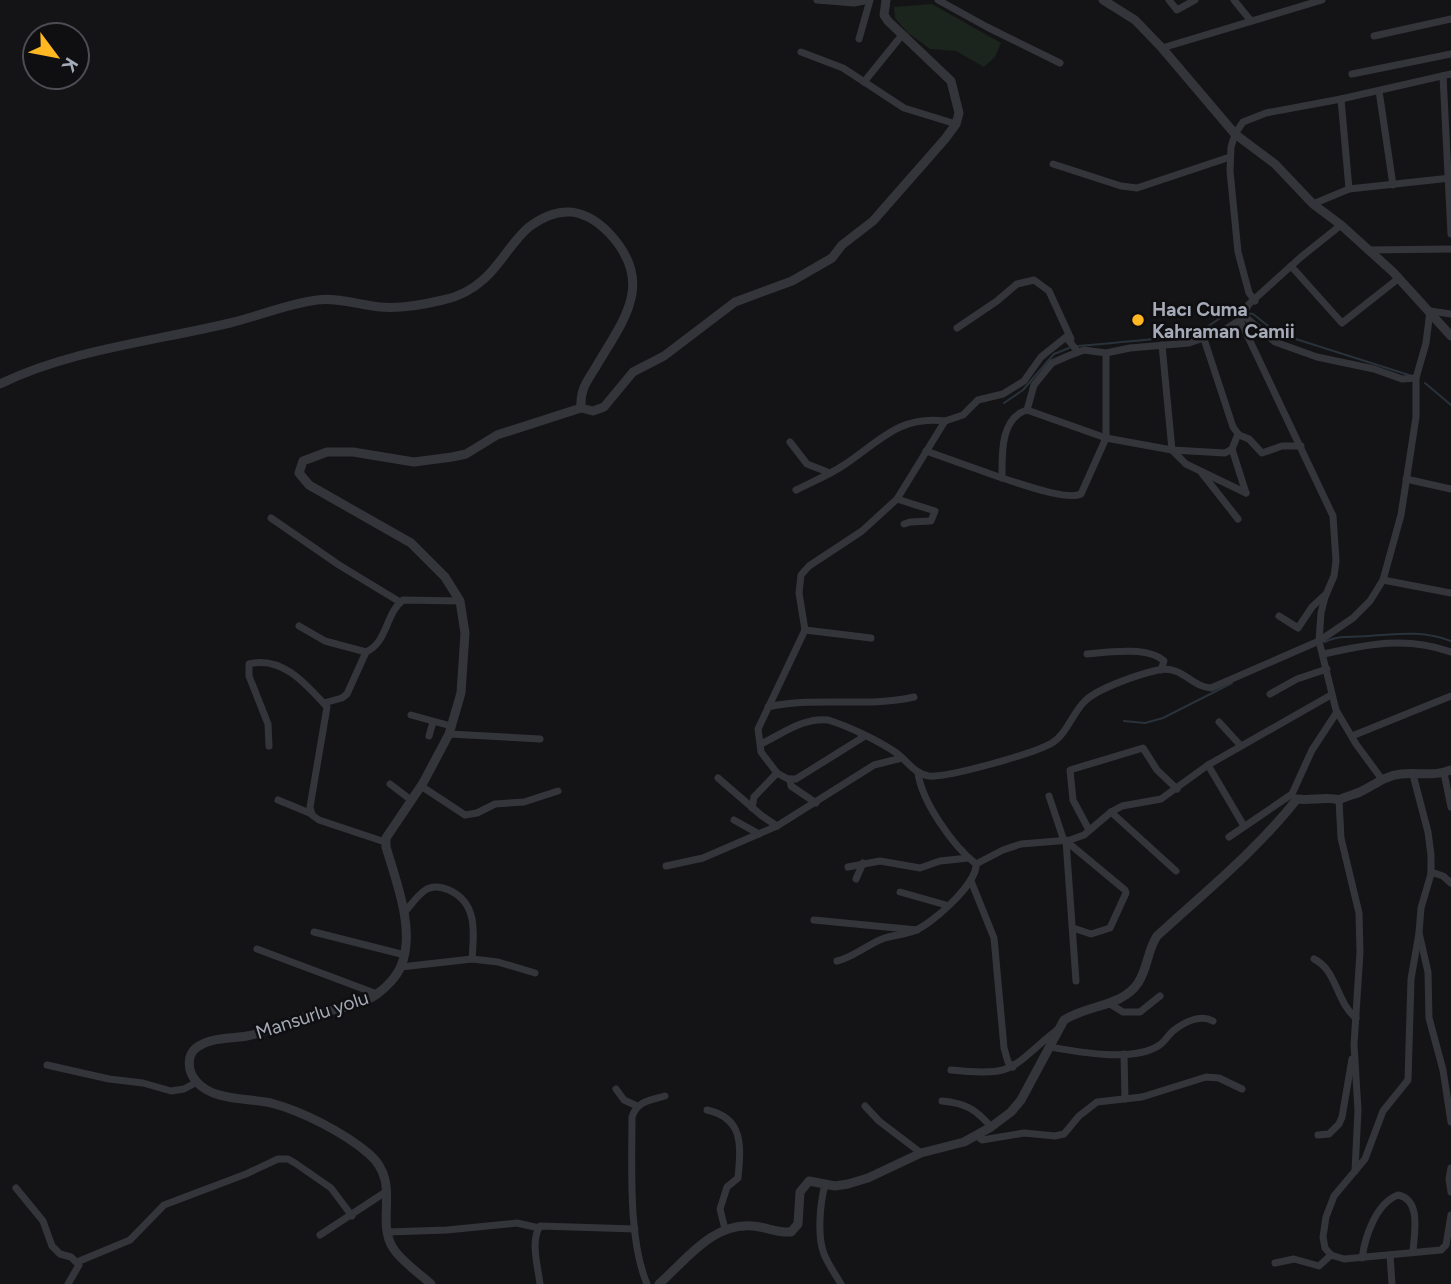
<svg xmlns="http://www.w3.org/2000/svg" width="1451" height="1284" font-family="Figtree,sans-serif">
<rect width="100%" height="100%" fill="#141416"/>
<path fill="#1b241d" d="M932,4L1001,43L995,57L984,67L956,51L930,49L908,33L895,18L894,7Z"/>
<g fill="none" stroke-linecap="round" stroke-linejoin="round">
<g stroke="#29323b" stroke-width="2">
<path d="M1246,313L1253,314L1277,333L1412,376"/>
<path d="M1078,346C1118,342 1158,341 1197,331C1213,328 1223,309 1241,312"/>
<path d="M1425,383L1451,405"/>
<path d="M1004,403L1023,390L1054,354L1069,348"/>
<path d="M1325,642C1338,635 1355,637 1369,636C1399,634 1422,630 1451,641"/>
<path d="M1124,721L1145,723L1163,718L1232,683"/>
</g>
<g stroke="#34353b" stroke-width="7">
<path d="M817,0L854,3L869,0"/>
<path d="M938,0L987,27L1060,63"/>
<path d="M1169,0L1177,10L1195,0"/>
<path d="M1234,0L1251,21"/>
<path d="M1374,36L1451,19"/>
<path d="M859,39L870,0"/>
<path d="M1162,48L1322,0"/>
<path d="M801,52L843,68L904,108L956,124"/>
<path d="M1352,74L1451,54"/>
<path d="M1443,76L1451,234"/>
<path d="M864,82L902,35"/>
<path d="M1379,91L1393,185"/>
<path d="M1341,99L1349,189"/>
<path d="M1053,164L1121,186L1137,188L1230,157"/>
<path d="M1313,204L1349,189L1451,178"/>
<path d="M1368,250L1451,249"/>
<path d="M1291,266L1342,323L1399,278"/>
<path d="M1255,301L1249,293L1238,252L1230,171L1231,147L1235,134L1243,122L1266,113L1341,99L1451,74"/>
<path d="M1451,314L1430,311L1426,343L1416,378V417L1401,515L1383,580L1451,593"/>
<path d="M1243,315L1275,342L1317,357L1374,369L1402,379L1416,378"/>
<path d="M1240,320L1333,516L1336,561L1334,576L1325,597L1321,613L1319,641L1336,710L1356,744L1381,778"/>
<path d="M957,328L997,301L1017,284L1034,280L1049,291L1071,339"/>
<path d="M1204,339L1233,427L1239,435L1249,439L1262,453L1282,446H1301"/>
<path d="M1162,345L1172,450L1186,464L1246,493"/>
<path d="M1106,353V438L1081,494C1066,501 1019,483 1002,478C1002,455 1000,418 1027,410L1034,385L1052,363L1068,356L1084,350L1106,353L1130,348L1189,343L1221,332L1240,320L1249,304L1301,257L1341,225"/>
<path d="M1027,410L1106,438L1172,450L1225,453L1232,449L1238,434"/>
<path d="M790,442L807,464L830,473"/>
<path d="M1232,449L1246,493"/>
<path d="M926,451L1002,478"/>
<path d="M1201,472L1238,519"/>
<path d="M1406,479L1451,489"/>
<path d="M796,490C812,482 829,475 844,465C879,442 899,415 945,421"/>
<path d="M897,499L935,511L931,521L910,522L904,524"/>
<path d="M271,518L339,565L400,602"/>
<path d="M1279,616L1298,628L1312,607L1326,594"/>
<path d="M299,626L325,641L366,652C388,642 385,614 403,600L460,601"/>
<path d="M805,630L871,638"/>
<path d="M1087,654C1107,652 1149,646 1164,661L1161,670"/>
<path d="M1324,654C1368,644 1407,636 1451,652"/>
<path d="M1270,694L1297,679L1327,669"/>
<path d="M324,703L342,698L347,694L366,652"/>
<path d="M768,707C816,696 865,708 914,697"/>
<path d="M411,715L451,726"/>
<path d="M1219,722L1241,746"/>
<path d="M449,734L540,739"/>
<path d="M429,736L433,722"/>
<path d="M865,736L796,779H788L777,773L761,752L758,729L805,630L799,593L801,575L809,566L862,531L897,499L945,421L963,415L978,400L1003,394L1024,381L1041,357L1066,337L1078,352"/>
<path d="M1352,736L1451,696"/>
<path d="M761,744C782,734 804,717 828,720C848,726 877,740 895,752C907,760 914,774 929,776C948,778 1035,753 1052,743C1067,734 1073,712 1085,701C1098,688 1140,674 1158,670C1183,665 1191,687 1211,688L1319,641L1353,618L1370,601L1383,580"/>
<path d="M269,746L268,724L249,676V664C282,655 307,685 327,707L310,807L312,815L319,820L385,842"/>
<path d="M1208,765L1244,826"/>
<path d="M918,773C922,802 953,846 976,864L1003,850L1021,844L1070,840L1084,835L1111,812L1122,806L1161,799L1208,765L1331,695"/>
<path d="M1444,773L1451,807"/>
<path d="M1413,775L1428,832L1431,855V874L1421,908L1419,933L1428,972L1429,1018L1443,1070L1451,1122"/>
<path d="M718,778L762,816L777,826"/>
<path d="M790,779L791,786L816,803"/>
<path d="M390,784L411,800"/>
<path d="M421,786L465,815L477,813L495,804L524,802L558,791"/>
<path d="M1049,796L1064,841"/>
<path d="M278,800L312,814"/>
<path d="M1339,800L1341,838L1359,913L1360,952L1354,1045L1358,1110L1355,1171"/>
<path d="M752,808L754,797L777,773"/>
<path d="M1111,812L1176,871"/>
<path d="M734,820L759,834"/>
<path d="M1089,830L1073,800L1070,770L1143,748L1157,770L1177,789"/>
<path d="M1229,837L1292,794L1312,750L1337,712"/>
<path d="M666,866L703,858L777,826L874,765L902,758"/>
<path d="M848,867L880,861L920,868L940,861L969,858"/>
<path d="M1431,872L1443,876L1451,883"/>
<path d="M856,879L863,863"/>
<path d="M971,881L994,938L1004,1048L1008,1062L1013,1067"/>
<path d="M900,892L946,905"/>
<path d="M404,913C411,905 418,894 427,889C435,885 442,887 449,890C478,903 474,933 472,959"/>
<path d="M814,920L917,930"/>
<path d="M1073,928L1091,934L1110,928L1126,893L1125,890L1066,841L1076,981"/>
<path d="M314,932L405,955"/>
<path d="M1419,933L1411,979L1408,1080L1383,1111L1365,1159L1334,1196L1326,1217L1323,1237L1325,1248L1331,1255L1344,1259L1441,1250L1446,1245L1451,1215"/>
<path d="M257,949L377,994"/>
<path d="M1314,959C1337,970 1336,1002 1356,1018"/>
<path d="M837,961C852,958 867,945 882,939C892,935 904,935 914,931C931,925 978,883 976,864"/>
<path d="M401,967L472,959L498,962L535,973"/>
<path d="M1110,1004L1123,1012H1140L1160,996"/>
<path d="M1050,1047C1078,1052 1133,1062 1158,1046C1164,1043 1168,1035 1173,1031C1184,1022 1200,1014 1213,1021"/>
<path d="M1124,1054L1125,1099"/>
<path d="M47,1065L109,1079L143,1083L171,1091L184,1089L197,1082"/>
<path d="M951,1070C1017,1077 1009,1068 1057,1030"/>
<path d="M616,1089L624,1100L637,1106"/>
<path d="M942,1101C965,1103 976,1109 991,1127"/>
<path d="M865,1106L879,1121L921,1153"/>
<path d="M707,1110C744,1118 741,1146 738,1178L727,1187L720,1209L725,1229"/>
<path d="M1318,1135L1329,1134L1339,1124L1342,1117L1352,1059"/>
<path d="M977,1136L982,1140L1024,1133L1055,1136L1064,1134L1079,1116L1097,1102L1142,1097L1206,1077L1219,1078L1242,1089"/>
<path d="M1451,1168L1449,1179L1451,1192"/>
<path d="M825,1185C820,1203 817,1236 824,1254C828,1264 835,1274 841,1284"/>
<path d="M16,1188L43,1221L52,1246L60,1254L71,1257L79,1265L68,1284"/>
<path d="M388,1232L447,1230L517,1223L539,1228"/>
<path d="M320,1235L387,1191"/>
<path d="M1390,1255L1392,1284"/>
<path d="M1362,1258C1365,1237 1376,1203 1398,1195C1422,1200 1414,1234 1413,1252"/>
<path d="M77,1262L130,1240L164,1205L246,1174L278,1159H288L295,1163L331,1188L352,1216"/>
<path d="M1275,1263L1294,1259L1319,1266L1331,1255"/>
<path d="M540,1284C538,1267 530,1241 540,1226L635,1229"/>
<path d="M647,1284C628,1239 632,1166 632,1117C637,1101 651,1100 665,1096"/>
</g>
<g stroke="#34353b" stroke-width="9">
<path d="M1103,0L1135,20L1162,48L1235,134L1275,164L1313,204L1341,225L1393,272L1451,336"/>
<path d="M0,384C69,350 155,341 230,323C259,316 287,304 317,300C336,297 360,305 380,307C400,309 422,305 443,300C458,297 472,290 484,279C501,264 512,241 529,227C558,205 584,207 609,233C655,282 625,318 597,365C587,382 580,388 581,408L593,411L604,407L633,372L664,356L735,302L792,281L832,258L842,245L873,221L945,139L956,124L959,113L951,81L888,21L884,15L886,0"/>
<path d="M431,1284C419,1273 401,1261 393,1248C375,1220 402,1182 369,1154C345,1133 302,1111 271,1103C248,1098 212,1101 196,1081C188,1072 186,1056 196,1048C210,1037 230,1039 247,1036C268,1032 287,1022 307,1016C329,1010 359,1007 377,994C387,987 397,976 401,966C416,931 396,881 386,847V838L423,783L449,734L461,693L465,633L460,601L445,577L411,543L309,485L299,473L303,461L327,452H353L414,462L452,457L466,454L497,435L581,408"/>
<path d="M659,1284C686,1260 713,1222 753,1226C766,1227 778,1233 791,1232L798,1224L800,1192L809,1181L835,1186L848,1184L868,1178L921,1153L964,1142L991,1127L1011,1112L1021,1100L1064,1020C1087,1005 1122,1007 1138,983C1148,968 1147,951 1157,936C1205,892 1257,850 1297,799C1310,801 1328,796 1339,800C1346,796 1353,795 1360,792C1375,785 1384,776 1401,774C1418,772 1434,777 1451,770"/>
</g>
</g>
<circle fill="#ffb722" stroke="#0f0f11" stroke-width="2.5" cx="1138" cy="320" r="7"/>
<g text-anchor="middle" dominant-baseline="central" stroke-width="5" stroke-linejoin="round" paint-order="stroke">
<g font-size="19" font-weight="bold" fill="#a4aab7" stroke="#0f0f11" text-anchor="start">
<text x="1152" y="309">Hacı Cuma<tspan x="1152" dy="22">Kahraman Camii</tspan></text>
</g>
<g font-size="19" fill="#a4aab7" stroke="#0f0f11">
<text transform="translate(312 1015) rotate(-18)">Mansurlu yolu</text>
</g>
</g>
<g transform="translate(56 56) rotate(122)"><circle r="33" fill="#0f0f11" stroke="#4b4d53" stroke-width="2"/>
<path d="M0-5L12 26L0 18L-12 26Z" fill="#ffb722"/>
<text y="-10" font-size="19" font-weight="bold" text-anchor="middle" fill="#a4aab7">K</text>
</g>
</svg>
